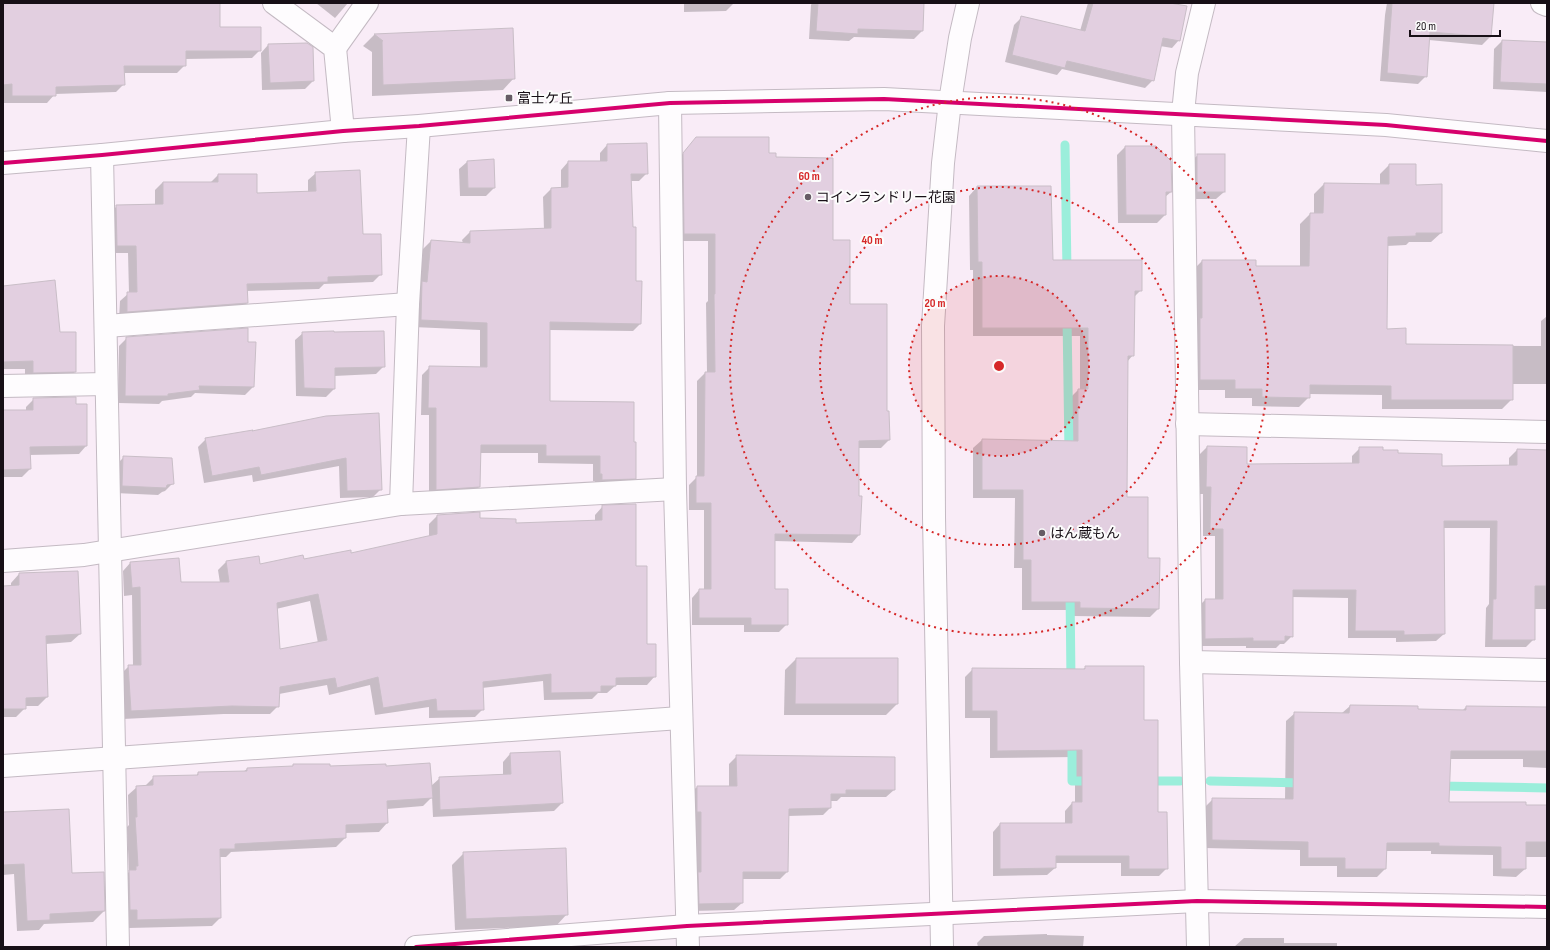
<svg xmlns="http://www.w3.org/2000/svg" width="1550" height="950" font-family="'Sofia Sans Condensed','Noto Sans JP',sans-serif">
<rect width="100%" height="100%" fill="#f9ecf7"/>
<g fill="#0003" fill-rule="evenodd">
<path d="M3,3H219V28L260,50L252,58L185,59V65L177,73H124V84L116,92L55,94L47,103H3Z"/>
<path d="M316,3H348L335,18Z"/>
<path d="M684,3H734L726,11L684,12Z"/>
<path d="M812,3H923L922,31L914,39L854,37L849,41L809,39L811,5Z"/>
<path d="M1088,3H1171L1179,40L1172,48L1160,46L1153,80L1145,88L1062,69L1057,75L1005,62L1014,25L1022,17L1080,31Z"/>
<path d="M1387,3H1493L1490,37L1482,45L1429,40L1426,76L1418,84L1380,81L1385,15Z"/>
<path d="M512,29L514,78L503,90L372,96V52L363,46L374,35Z"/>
<path d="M1502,41L1547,43V92L1493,89L1494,49Z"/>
<path d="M268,45L313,81L305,89L262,90L261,53Z"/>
<path d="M696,138L768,154L775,158L832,241L849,305L886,412L889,440L881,448H858L859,535L852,543L774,541V590L787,624L779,632H744V625H692V598L699,590H704V510H689V485L697,477V381L705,373H707L706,303L708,301V241H677L676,162Z"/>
<path d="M607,145L647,173L639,181H630L635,282L640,324L633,331L549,330V402L633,443L635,478L628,486L595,488V481H593V464L538,463V453H480L479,487L472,495L429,497V415H421L422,375L430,367L480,368V330L413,327L415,290L420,285L423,249L431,241L463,243L462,240L470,232L544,230L543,197L551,189L561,188V170L568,162H600V153Z"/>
<path d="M1125,147L1171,192L1165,197V215L1157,223H1118L1117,155Z"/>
<path d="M1198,155L1224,192L1216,199H1189L1190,162Z"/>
<path d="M493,160L494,188L486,196H460L459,169L467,162Z"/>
<path d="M1389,165L1415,186L1441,233L1431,242H1409L1406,245L1387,246L1386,330L1405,345L1541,346V321L1546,317L1547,289V384H1512V399L1502,409H1382V395L1309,394V397L1299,407L1252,406V398H1225V390H1190L1192,271L1202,261L1255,267H1300V224L1310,214H1314V194L1324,184L1380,185V174Z"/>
<path d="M316,173L362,235L381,274L373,282L324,284L319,289L246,291L247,303L239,311L119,319L120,301L129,293L128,253H110L109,214L117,206L155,205V190L163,182H211L218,175L256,194L308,192V180Z"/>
<path d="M977,187L1052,261L1141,290L1134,297L1133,355L1127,362L1126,498L1147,559L1158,609L1150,617L1072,616V610H1022V568H1014L1015,498H973V448L982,440L1069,441L1070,398L1078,390H1080V336H973V270H970L969,196Z"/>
<path d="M3,287L59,333L75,372L67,379L25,380V369H3Z"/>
<path d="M303,333L384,366L376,374L334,376V389L326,397L296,396L295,340Z"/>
<path d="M127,338L253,387L245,395L195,393L191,397L162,401L159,404L118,403L119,346Z"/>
<path d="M34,399L75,405L86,446L79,454L29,455L30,469L22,477H3V411H26V407Z"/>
<path d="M326,417L381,489L373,497L340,498L339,466L253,482L252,475L204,483L198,447L206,439L251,432Z"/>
<path d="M1207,447L1246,465L1352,464V456L1360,448L1397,454L1441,467L1509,466V458L1517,450L1547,451V609H1534V639L1526,647H1485L1486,608L1489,604L1490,528H1443L1444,634L1436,641L1396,642V638H1348V598L1292,597V636L1284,644H1280L1276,648H1246V646H1198L1197,608L1205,600H1215V536H1203V494H1199V455Z"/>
<path d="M124,457L173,483L165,491L162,492L158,495L115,493L116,465Z"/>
<path d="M603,506L635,567L646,645L655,676L647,685H616L607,693H598L592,699L544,700L543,681L482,688L483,709L475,717L429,718V707L375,715L370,685L329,695L327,685L279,694L278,706L270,714H224L123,719L121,674L129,666H133L132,595L124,596L123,571L131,562L180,583H220L218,570L226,562L259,565L351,554L429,537V524L437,516L479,513V519L515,524L595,521V515ZM310,601L318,643L279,650L276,609Z"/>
<path d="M19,574L80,634L71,642L46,644L47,697L38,706H25V708L16,717H3V587L11,586V583Z"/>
<path d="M796,659L897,704L886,715H784L785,670Z"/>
<path d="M1086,667L1143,721L1167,868L1159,876H1121V863H1055V868L1047,875L993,876V832L1000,824H1065V811L1072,803H1075V757L990,758V718H965V677L973,669L1082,670Z"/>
<path d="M1350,706L1417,710L1462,711L1466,707L1547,708V768L1523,767V759H1449L1448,803L1547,806V857H1525V869L1516,877L1493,876V855L1431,854V851H1386L1385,869L1377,877H1337V866H1300V850L1204,848L1205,807L1213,799L1285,800L1286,721L1295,713H1342Z"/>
<path d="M559,752L562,803L554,811L433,817L432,797L423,806L387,809V823L379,832L345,833V838L336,847L231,852L226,857H219L220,918L212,926L129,928V918H121V880L129,872L127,827L129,825L128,795L137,787L145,786L154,777L196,776L198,773L243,772L247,769L291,767L294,765L329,767H385L431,786L440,778L503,775V762L510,754Z"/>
<path d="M737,756L894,790L886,797H841L837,801H830V808L823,815L788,816L787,872L780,879H742V903L734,910L692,911L689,794L697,787H729V764Z"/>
<path d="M3,813L104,911L93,922L44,924L39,930L17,931L14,874L3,875Z"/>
<path d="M464,853L567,914L556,926L455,930L452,865Z"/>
<path d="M1047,934V935L1084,936L1083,947H978L977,943L984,936Z"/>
<path d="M1244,938H1284V943H1337V947H1234Z"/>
</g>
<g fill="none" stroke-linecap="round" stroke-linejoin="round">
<g stroke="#9beedb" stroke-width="9">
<path d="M1065,145L1067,271"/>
<path d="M1067,316L1069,453"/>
<path d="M1070,590L1071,681"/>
<path d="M1072,738V781H1093"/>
<path d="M1146,781H1180"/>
<path d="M1210,781L1304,783"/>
<path d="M1439,786L1547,788"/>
</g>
</g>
<g fill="#e2cfe0" stroke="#c9bec7" fill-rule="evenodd">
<path d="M3,3H220V27H261V51H186V66H124L125,85L56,87V96H12V84L3,85Z"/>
<path d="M818,3H924L923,31L858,29V34L816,31Z"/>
<path d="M1093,3H1170L1187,6L1180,41L1163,38L1154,81L1067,61L1065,68L1012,55L1021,16L1085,31Z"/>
<path d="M1392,3H1494L1491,37L1430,32L1427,77L1387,73Z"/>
<path d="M513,28L515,79L383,85L382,41H383L374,34Z"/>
<path d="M1502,40L1547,42V84L1500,82Z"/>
<path d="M307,43L313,47L314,81L270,83L268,44Z"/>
<path d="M696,137H769V153H776V157L833,158V240H850V304H887V411H889L890,440L859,441V496H862L860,535L775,534V589H788V625H751V618H699V589H711V503H696V476H704L705,372H715L714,294H715V234H684L683,153Z"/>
<path d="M647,143L648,174H631L633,227H636V281H642L641,324L550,322V401L634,402V442H636V479L602,480V474H600V456H546V445H481L480,487L436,490V408H428L429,366L487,367V323L421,320L422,281L427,282L431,240L470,243V231L551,228V188L568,187V161H607V144Z"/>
<path d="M1125,146H1156L1171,161L1172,192H1166V215H1126Z"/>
<rect x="1197" y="154" width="28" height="38"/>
<path d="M494,159L495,188H468L467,161Z"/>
<path d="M1389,164H1416V185L1442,184V233H1416V236L1388,237L1387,329L1406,328V344L1513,345V400H1391V386L1310,385V398L1262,397V389H1235V380H1200V318H1202V260H1256V266H1309L1310,213H1323L1324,183L1389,184Z"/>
<path d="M360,170L363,234H381L382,275L328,277V282L247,284L248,303L127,312V292H137L136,246H117L116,205L163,204V182H218V174H257V193L316,191L315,172Z"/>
<path d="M977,186H1051L1053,260H1142V291H1135L1134,356H1128L1127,497H1148V558H1160L1159,609L1080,608V602H1031V560H1023V490H982V439L1078,441V389H1088V328H982V262H978Z"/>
<path d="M55,280L60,332H76V372L33,373V361L3,362V286Z"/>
<path d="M248,328V342H256L254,387L199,386L200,390L168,394V396H125L126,337Z"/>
<path d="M334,331V332L384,331L385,367L335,368V389L304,388L302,332Z"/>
<path d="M76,397V404H87V446L30,447L31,469L3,470V410H33V398Z"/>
<path d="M379,413L382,490L347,491L346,458L261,475L259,467L212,476L205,438L253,430L252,431L326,416Z"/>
<path d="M1207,446L1247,447V464L1359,463V447H1383V450H1398V453L1442,454V466L1517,465V449L1547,450L1546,586H1535V640H1492L1493,599H1496L1497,521H1444L1445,634L1404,635V631H1355L1356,590H1293V637L1285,636V641H1253V638L1205,639V599H1223V529H1210L1211,487H1206Z"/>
<path d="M123,456L172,458L174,484L167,485L166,488L122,486Z"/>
<path d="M636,504V566H647V644H656V677L616,678V686H601V692L551,693V674L483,682L484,710L437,711L436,699L383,708L378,677L337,688L335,678L280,687L279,707L232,706L131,711L128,665H141L140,587L132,588L130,562L179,558L181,582H229L226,561L259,556L260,564L303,555L304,559L351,550V553L437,534V515L480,512V518L516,519V523L602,520V505ZM318,594L327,640L280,649L277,603Z"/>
<path d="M78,571L81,634L46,636L48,697L26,698V709H3V586L19,585V573Z"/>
<path d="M796,658H898V704H795Z"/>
<path d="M1085,666H1144V720H1158V812H1167L1168,869H1129V856H1056V868L1000,869V823H1072V802H1082V750L997,751V711H972V668L1085,669Z"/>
<path d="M1350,705L1418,706V709L1466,710V706L1547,707V751H1451L1449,802H1526V805H1547V842H1526V869H1501V847L1439,846V843H1387L1386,869H1345V858H1308V842L1212,840V798L1293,799L1294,712L1349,713Z"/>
<path d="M560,751L563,803L440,810L439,777L511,774L510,753Z"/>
<path d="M736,755L895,757V790H846V794H831V808L789,809L788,872H743V903L699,904L698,872H701V812H697V786H737Z"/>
<path d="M430,763L433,798L387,801L388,823L346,825V838L235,844V849H220L221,918L137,920V910H130L129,870H136V866H138L135,817H137L136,786L153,785V776L198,775V772L247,771V768L293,766V764H330V766L386,764V766Z"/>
<path d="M69,809L72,873L104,872L105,911L50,914V920L27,921L24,864L3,865V812Z"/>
<path d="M566,848L568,915L466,919L463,852Z"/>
</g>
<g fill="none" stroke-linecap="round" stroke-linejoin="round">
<defs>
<g id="minor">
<path d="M274,3L335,48L343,131"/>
<path d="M1542,3L1547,5"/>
<path d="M335,48L367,3"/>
<path d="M670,103L675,489L688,947"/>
<path d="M102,155L118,947"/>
<path d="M106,326L408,304"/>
<path d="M3,386L106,384"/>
<path d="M1187,424L1547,432"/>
<path d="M401,504L408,304L419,126"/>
<path d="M3,561L84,555L401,504L675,489"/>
<path d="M1191,662L1547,670"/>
<path d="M3,766L680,718"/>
<path d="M416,947L687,926L1197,901L1547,907"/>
<path d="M1198,947L1191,662L1183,113L1187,73L1204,3"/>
</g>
<g id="tertiary">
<path d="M3,163L102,155L343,131L419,126L670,103L884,99L1386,125L1547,141"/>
<path d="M942,947L934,517L933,326L943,163L950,102L960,38L968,3"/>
</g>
</defs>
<use href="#minor" stroke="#c4bac3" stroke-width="24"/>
<use href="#tertiary" stroke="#c4bac3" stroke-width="24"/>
<use href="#minor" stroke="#fefcfe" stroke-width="22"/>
<use href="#tertiary" stroke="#fefcfe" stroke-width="22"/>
<defs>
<g id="cycleway">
<path d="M3,163L102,155L343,131L419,126L670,103L884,99L1386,125L1547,141"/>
<path d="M416,947L687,926L1197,901L1547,907"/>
</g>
</defs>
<use href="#cycleway" stroke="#fcfcfc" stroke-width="6"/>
<use href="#cycleway" stroke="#d6006c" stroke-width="4"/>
</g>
<circle cx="999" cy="366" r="90" fill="#d62828" fill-opacity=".12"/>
<g fill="none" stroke="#d62828" stroke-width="2" stroke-dasharray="2 4">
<circle cx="999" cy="366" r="90"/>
<circle cx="999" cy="366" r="179"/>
<circle cx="999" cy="366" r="269"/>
</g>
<g fill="#665c65" stroke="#fcfcfc" stroke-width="1.5">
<rect x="505" y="94" width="8" height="8" rx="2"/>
<circle cx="808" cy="197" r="4"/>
<circle cx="1042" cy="533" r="4"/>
</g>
<g text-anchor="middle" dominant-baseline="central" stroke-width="4" stroke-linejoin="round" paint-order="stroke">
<g font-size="14" fill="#170f16" stroke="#fcfcfc" text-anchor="start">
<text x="517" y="98">富士ケ丘</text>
<text x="816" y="197">コインランドリー花園</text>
<text x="1050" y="533">はん蔵もん</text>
</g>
</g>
<circle cx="999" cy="366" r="6" fill="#d62828" stroke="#fcfcfc" stroke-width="2"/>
<g font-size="12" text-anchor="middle" font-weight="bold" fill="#d62828" stroke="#fcfcfc" stroke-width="4" stroke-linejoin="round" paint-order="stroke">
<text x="809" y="180">60 m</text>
<text x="872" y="244">40 m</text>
<text x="935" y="307">20 m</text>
</g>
<rect width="1550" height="950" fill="none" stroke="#170f16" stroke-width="8"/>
<path d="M1410 30v6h90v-6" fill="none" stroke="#170f16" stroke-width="2"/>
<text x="1416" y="30" font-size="12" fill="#170f16" stroke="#fcfcfc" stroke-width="3" paint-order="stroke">20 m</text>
</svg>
